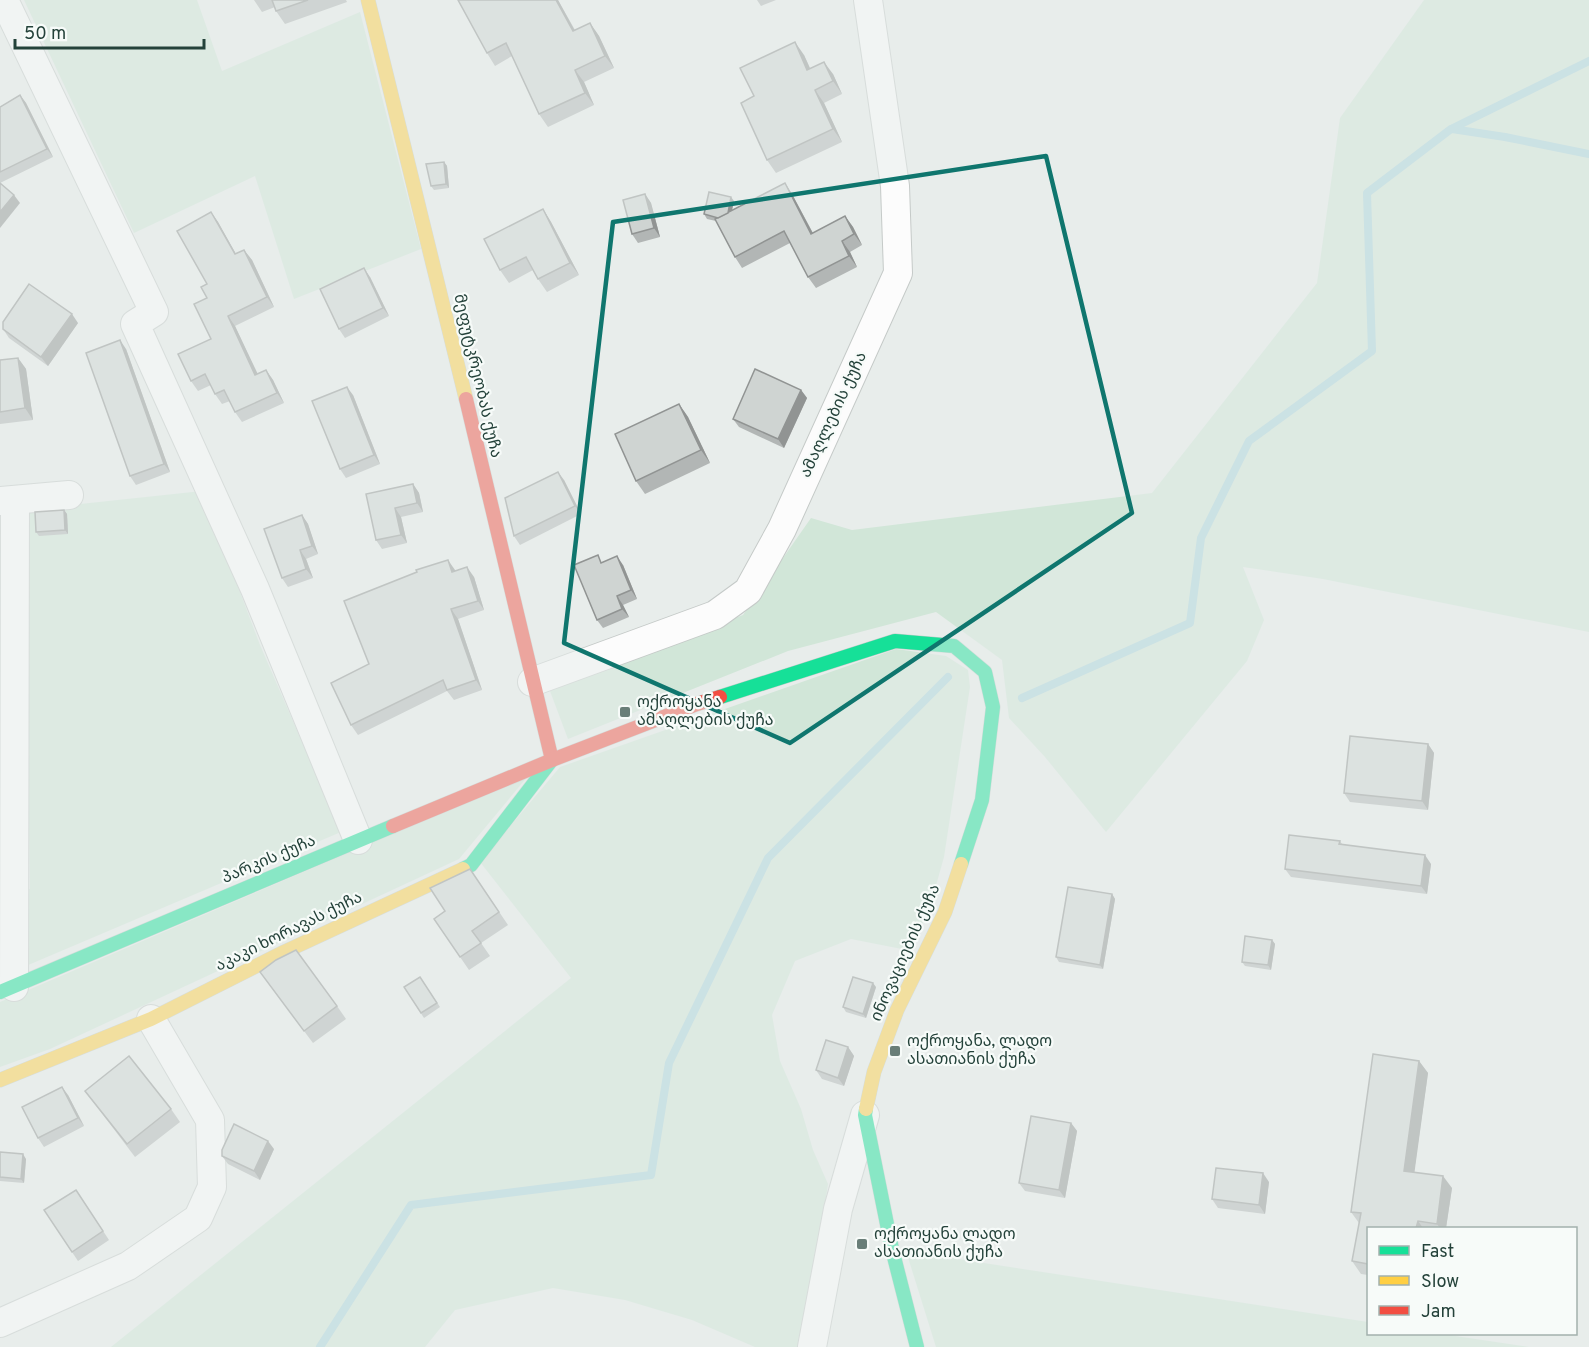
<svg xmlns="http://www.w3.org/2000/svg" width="1589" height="1347" font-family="Overpass,'Noto Sans Georgian',sans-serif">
<rect width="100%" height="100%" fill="#e8edeb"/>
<g fill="#d1e6d8">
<path d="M24,0H197L222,71L360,12L421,249L294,299L255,176L134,233Z"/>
<path d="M1424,0H1589V632L1323,579L1243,567L1264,620L1247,661L1106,832L1045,757L1009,718L1002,660L936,612L788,651L568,739L550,691L743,615L811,518L852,530L1152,493L1317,283L1340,118Z"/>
<path d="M202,491L260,645L341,832L0,977L4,887L30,889L24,510Z"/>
<path d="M896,649L946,656L968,670L970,687L944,857L933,896L912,951L851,939L795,961L772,1015L780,1061L801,1109L813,1150L828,1184L803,1347H755L692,1320L625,1300L553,1288L455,1310L425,1347H111L571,978L480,862L560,767Z"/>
<path d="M528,776L459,859L50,1049L0,1067V1002Z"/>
<path d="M906,1251L1368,1322V1334H1442L1529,1347H936Z"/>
</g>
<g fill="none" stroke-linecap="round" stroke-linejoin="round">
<g stroke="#a9d4db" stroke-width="8">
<path d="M1452,129L1505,137L1589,154"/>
<path d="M1022,698L1190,623L1201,538L1249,441L1372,351L1367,193L1451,129L1589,61"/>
<path d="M320,1347L411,1205L651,1175L669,1063L768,858L948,677"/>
</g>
<defs>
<g id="street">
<path d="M4,0L154,312L135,324L255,589L358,840"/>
<path d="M0,501L69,495"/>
<path d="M532,682L715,615L748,591L782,529L898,273L895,186L868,0"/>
<path d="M14,987L15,500"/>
<path d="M0,1323L128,1266L198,1218L212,1187L210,1120L151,1019"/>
<path d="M812,1347L838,1209L865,1115"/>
</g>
<g id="fast">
<path d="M720,697L895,641L954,646L985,672L993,707L982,800L961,864"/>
<path d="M463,869L471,865L551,761"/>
<path d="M0,992L393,826"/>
<path d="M866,1109L865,1115L892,1249L917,1347"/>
</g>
<g id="slow">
<path d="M368,0L466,399"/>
<path d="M0,1080L151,1019L284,952L463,869"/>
<path d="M866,1109L874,1072L897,1010L945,912L961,864"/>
</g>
<g id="jam">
<path d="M466,399L552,760"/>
<path d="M393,826L552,760L697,704L720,697"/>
</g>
</defs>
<use href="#street" stroke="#c5cac8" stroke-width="30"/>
<use href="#fast" stroke="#c3cbc8" stroke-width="15"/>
<use href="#slow" stroke="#c3cbc8" stroke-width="15"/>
<use href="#jam" stroke="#c3cbc8" stroke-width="15"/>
<use href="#street" stroke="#fcfcfc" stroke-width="28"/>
<use href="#fast" stroke="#16e098" stroke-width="14"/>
<use href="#slow" stroke="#ffcf43" stroke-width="14"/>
<use href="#jam" stroke="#f24e42" stroke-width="14"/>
</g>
<g fill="#b2b6b5">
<path d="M254,0H346L347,2L285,24L276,11L275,7L262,12Z"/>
<path d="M558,0L575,30L590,23L599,36L614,68L584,82L594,105L548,127L539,114L512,56L495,66L487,53Z"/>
<path d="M757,0H776L761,6Z"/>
<path d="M804,55L810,68L833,74L842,94L824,103L842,142L776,173L767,160L754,96Z"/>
<path d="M20,95L26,103L53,157L0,183V107Z"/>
<path d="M444,162L447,166L449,188L434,190L431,186Z"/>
<path d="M785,183L792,194L813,233L845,216L853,227L862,245L850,252L857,267L816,288L808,277L790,243L742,268L735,257L716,221L707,219L704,214L734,201L732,210Z"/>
<path d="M645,194L651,203L660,237L638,243L632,234Z"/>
<path d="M543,209L551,222L579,275L547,292L538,279L533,270L509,283L500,270Z"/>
<path d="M211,212L218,222L236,254L244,250L252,260L274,307L235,326L257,374L266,370L273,380L284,403L242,422L235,412L230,401L222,404L215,394L211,385L198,391L191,381L211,339L207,298Z"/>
<path d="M370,277L389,316L345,338L339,329Z"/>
<path d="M78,323L48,366L9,338L3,329Z"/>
<path d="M126,349L170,472L136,485L130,476Z"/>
<path d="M18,358L26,369L33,420L0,424V360Z"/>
<path d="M801,390L807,398L784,448L739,427L733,419Z"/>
<path d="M353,395L380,464L346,478L340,469Z"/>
<path d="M679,404L688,417L710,463L645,494L636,481Z"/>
<path d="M564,480L581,514L520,545L514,536Z"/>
<path d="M413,484L419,493L423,512L401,517L407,543L382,549L376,540L366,494Z"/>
<path d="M64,510L67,514L68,534L39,536L36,532Z"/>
<path d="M302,515L308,524L318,554L306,559L313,578L288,587L282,578Z"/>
<path d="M603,562L623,565L637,599L623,605L629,617L603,628L597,620Z"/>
<path d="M455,571L474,577L484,610L458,619L482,690L454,700L447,691L358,735L351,725Z"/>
<path d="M1428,744L1434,753L1428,810L1350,802L1344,793Z"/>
<path d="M1340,841L1342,844L1431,864L1427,894L1291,877L1285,869Z"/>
<path d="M470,869L508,925L481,943L490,956L469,970L434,919L445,911Z"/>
<path d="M1112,894L1115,899L1103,969L1059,962L1056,957Z"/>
<path d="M1272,940L1275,944L1271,970L1245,966L1242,962Z"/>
<path d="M420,977L440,1007L424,1018L404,987Z"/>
<path d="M269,984L337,1006L346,1019L313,1043Z"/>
<path d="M876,987L866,1018L846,1012L843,1007Z"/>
<path d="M848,1047L854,1056L844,1086L822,1079L816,1070Z"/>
<path d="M1419,1061L1428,1073L1414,1172L1452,1188L1446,1228H1368V1275L1361,1274L1352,1261L1359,1223L1351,1212Z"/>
<path d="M85,1091L171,1109L180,1122L135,1157Z"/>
<path d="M68,1095L84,1126L44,1147L38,1138Z"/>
<path d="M1071,1123L1077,1131L1065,1198L1025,1191L1019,1183Z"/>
<path d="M274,1149L260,1180L228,1164L222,1156Z"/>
<path d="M0,1152L26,1159L24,1183L0,1181Z"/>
<path d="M1269,1182L1265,1214L1218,1208L1212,1199Z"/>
<path d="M76,1190L109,1240L78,1261L44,1210Z"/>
</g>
<g fill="#919493">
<path d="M556,0H558L582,44L573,31Z"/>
<path d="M590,23L599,36L614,68L605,56Z"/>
<path d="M795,42L804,55L816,82L807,70Z"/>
<path d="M824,62L833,74L842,94L833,81Z"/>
<path d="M575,70L584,82L594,105L585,93Z"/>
<path d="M815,90L824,103L842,142L833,129Z"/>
<path d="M20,95L26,103L53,157L47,149Z"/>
<path d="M444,162L447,166L449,188L446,184Z"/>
<path d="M785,183L792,194L819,245L811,234Z"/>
<path d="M645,194L651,203L660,237L654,228Z"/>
<path d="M14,195L20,203L0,228V212Z"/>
<path d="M731,197L734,201L729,224L726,219Z"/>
<path d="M543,209L551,222L579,275L570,263Z"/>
<path d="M211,212L218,222L242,265L235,254Z"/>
<path d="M845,216L853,227L862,245L854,234Z"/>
<path d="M842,241L850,252L857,267L849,256Z"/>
<path d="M244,250L252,260L274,307L267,297Z"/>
<path d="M364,268L370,277L389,316L383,308Z"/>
<path d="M72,314L78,323L48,366L41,357Z"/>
<path d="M228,316L235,326L263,385L255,375Z"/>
<path d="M120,340L126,349L170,472L164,464Z"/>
<path d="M18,358L26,369L33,420L25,408Z"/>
<path d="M266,370L273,380L284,403L277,393Z"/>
<path d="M347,387L353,395L380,464L374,455Z"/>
<path d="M801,390L807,398L784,448L778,439Z"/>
<path d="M679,404L688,417L710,463L701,450Z"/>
<path d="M558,472L564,480L581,514L575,506Z"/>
<path d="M413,484L419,493L423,512L417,503Z"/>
<path d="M395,508L401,517L407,543L401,535Z"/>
<path d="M64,510L67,514L68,534L65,530Z"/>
<path d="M302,515L308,524L318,554L312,546Z"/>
<path d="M300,550L306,559L313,578L306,569Z"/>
<path d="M617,556L623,565L637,599L631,590Z"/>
<path d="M448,560L455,570L459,581L452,572Z"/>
<path d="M467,567L474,577L484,610L478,601Z"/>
<path d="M617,596L623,605L629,617L622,609Z"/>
<path d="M451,609L458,619L482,690L476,680Z"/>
<path d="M1428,744L1434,753L1428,810L1422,801Z"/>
<path d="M1425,855L1431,864L1427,894L1421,886Z"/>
<path d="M1112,894L1115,899L1103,969L1100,965Z"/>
<path d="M1272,940L1275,944L1271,970L1268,965Z"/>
<path d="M873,983L876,987L866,1018L863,1014Z"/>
<path d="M848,1047L854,1056L844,1086L838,1078Z"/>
<path d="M1419,1061L1428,1073L1413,1183L1404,1171Z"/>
<path d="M62,1087L68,1095L84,1126L78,1118Z"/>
<path d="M1071,1123L1077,1131L1065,1198L1059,1190Z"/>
<path d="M268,1141L274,1149L260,1180L254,1171Z"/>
<path d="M23,1154L26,1159L24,1183L21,1179Z"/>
<path d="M1263,1173L1269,1182L1265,1214L1259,1205Z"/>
<path d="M1443,1176L1452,1188L1446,1228H1440L1437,1224Z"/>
<path d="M1418,1221L1423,1228H1416Z"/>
</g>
<g fill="#cfd4d2" stroke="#919493" stroke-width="1.5">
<path d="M272,0H308L276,11Z"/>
<path d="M458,0H556L573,31L590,23L605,56L575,70L585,93L539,114L506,43L487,53Z"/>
<path d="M795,42L807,70L824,62L833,81L815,90L833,129L767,160L741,103L754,96L740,68Z"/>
<path d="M20,95L47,149L0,172V107Z"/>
<path d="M444,162L446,184L431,186L426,164Z"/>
<path d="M0,183L14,195L0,212Z"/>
<path d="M785,183L811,234L845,216L854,234L842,241L849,256L808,277L784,231L735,257L715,219Z"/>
<path d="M709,192L731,197L728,213L718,218L704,214Z"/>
<path d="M645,194L654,228L632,234L623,200Z"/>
<path d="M543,209L570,263L538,279L526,257L500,270L484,239Z"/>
<path d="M211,212L235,254L244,250L267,297L228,316L255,375L266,370L277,393L235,412L224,390L215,394L205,374L191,381L178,354L211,339L194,304L207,298L201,287L207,284L177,231Z"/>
<path d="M364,268L383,308L339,329L320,289Z"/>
<path d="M29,284L72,314L41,357L3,329V322Z"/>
<path d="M120,340L164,464L130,476L86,353Z"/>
<path d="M18,358L25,408L0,412V360Z"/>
<path d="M755,369L801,390L778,439L733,419Z"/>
<path d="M347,387L374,455L340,469L312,401Z"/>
<path d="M679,404L701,450L636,481L615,434Z"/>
<path d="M558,472L575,506L514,536L505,498Z"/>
<path d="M413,484L417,503L395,508L401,535L376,540L366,494Z"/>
<path d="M64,510L65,530L36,532L35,512Z"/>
<path d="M302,515L312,546L300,550L306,569L282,578L264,529Z"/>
<path d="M598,555L601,563L617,556L631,590L617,596L622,609L597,620L574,565Z"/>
<path d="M448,560L452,572L467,567L478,601L451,609L476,680L447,690L443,680L351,725L331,683L369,664L344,601L417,572L416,570Z"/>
<path d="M1350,736L1428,744L1422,801L1344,793Z"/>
<path d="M1289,835L1340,841L1339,844L1425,855L1421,886L1285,869Z"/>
<path d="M470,869L499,912L472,931L481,943L460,957L434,919L445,911L430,888Z"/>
<path d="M1068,887L1112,894L1100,965L1056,957Z"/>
<path d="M1245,936L1272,940L1268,965L1242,962Z"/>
<path d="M296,950L337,1006L304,1031L260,972L276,960Z"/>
<path d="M420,977L437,1003L421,1013L404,987Z"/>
<path d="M853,977L873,983L863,1014L843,1007Z"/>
<path d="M826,1040L848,1047L838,1078L816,1070Z"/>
<path d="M1373,1054L1419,1061L1404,1171L1443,1176L1437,1224L1418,1221L1416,1228H1368V1264L1352,1261L1361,1213L1351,1212Z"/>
<path d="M129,1056L171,1109L127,1144L85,1091Z"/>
<path d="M62,1087L78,1118L38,1138L22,1107Z"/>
<path d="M1031,1116L1071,1123L1059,1190L1019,1183Z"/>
<path d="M234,1124L268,1141L254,1171L222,1156V1150Z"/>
<path d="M0,1152L23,1154L21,1179L0,1177Z"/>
<path d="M1216,1168L1263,1173L1259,1205L1212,1199Z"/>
<path d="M76,1190L103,1231L72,1252L44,1210Z"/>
</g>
<path d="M0 0H1589V1347H0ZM1046,156L1132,513L790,743L564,643L613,222Z" fill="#e8edeb" fill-opacity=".55" fill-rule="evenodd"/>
<path fill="none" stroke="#0f766e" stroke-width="4.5" stroke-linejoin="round" d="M1046,156L1132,513L790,743L564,643L613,222Z"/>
<g fill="#697e78" stroke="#f7fbf9" stroke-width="2">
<rect x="619" y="706" width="12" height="12" rx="3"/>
<rect x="889" y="1045" width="12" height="12" rx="3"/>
<rect x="856" y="1238" width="12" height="12" rx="3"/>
</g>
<g text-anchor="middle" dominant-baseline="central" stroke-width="4.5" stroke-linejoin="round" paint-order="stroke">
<g font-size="16" fill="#24423a" stroke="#f7fbf9">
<text transform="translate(477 376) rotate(77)">მეფუტკრეობას ქუჩა</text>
<text transform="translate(834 415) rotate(-65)">ამაღლების ქუჩა</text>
<text transform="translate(269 860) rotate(-23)">პარკის ქუჩა</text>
<text transform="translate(289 932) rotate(-26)">აკაკი ხორავას ქუჩა</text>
<text transform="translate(906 953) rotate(-66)">ინოვაციების ქუჩა</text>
</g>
<g font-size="16" fill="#24423a" stroke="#f7fbf9" text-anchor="start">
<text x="637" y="703">ოქროყანა<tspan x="637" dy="18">ამაღლების ქუჩა</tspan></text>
<text x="907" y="1042">ოქროყანა, ლადო<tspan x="907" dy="18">ასათიანის ქუჩა</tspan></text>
<text x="874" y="1235">ოქროყანა ლადო<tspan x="874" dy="18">ასათიანის ქუჩა</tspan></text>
</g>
</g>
<rect x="1367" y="1227" width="210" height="108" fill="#f7fbf9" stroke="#a3b1ad" stroke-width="1.5"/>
<rect x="1379" y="1246" width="30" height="9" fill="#16e098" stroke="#a3b1ad" stroke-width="1.5"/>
<text x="1421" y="1257" font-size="18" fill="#24423a">Fast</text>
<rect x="1379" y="1276" width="30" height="9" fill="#ffcf43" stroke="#a3b1ad" stroke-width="1.5"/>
<text x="1421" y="1287" font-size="18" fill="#24423a">Slow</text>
<rect x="1379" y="1306" width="30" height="9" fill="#f24e42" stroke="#a3b1ad" stroke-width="1.5"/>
<text x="1421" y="1317" font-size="18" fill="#24423a">Jam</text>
<path d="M15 39v9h189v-9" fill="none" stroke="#24423a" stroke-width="3"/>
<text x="24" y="39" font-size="18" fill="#24423a" stroke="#f7fbf9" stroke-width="4.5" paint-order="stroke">50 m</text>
</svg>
